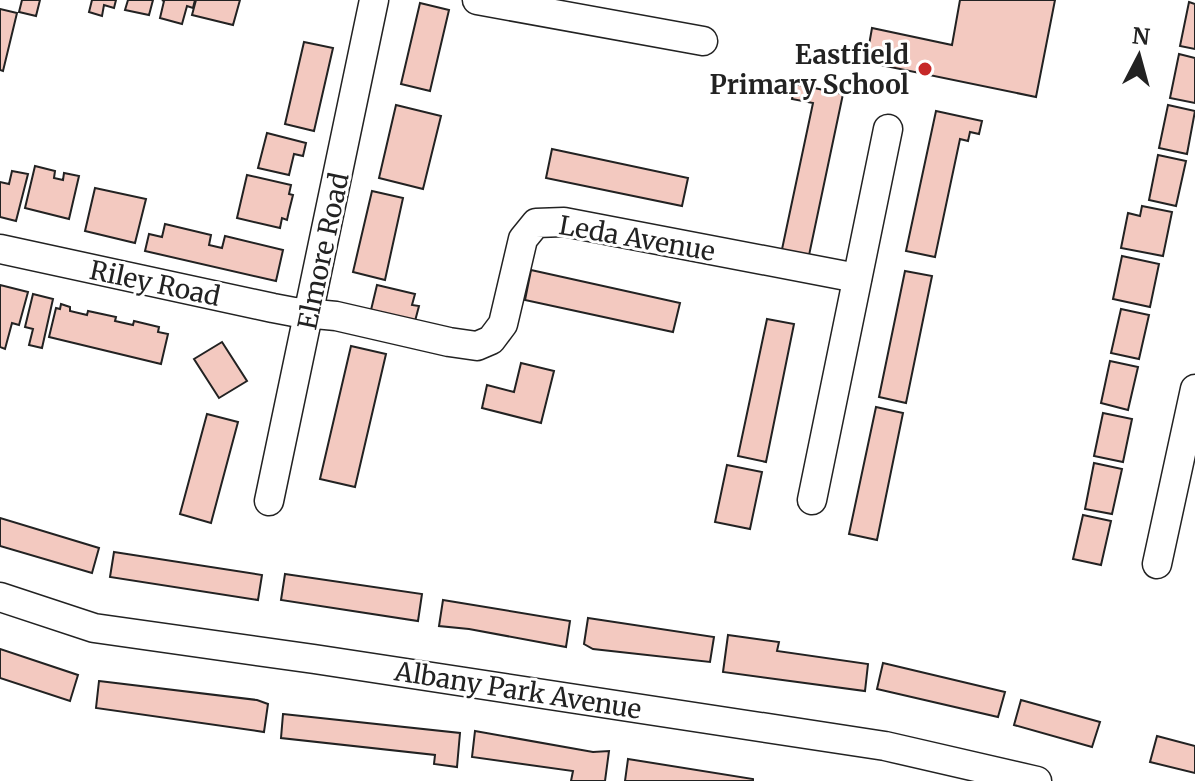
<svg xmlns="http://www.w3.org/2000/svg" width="1195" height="781" font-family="Merriweather,serif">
<rect width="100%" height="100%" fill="#fff"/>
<g fill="#f3c9c0" stroke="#222" stroke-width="2">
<path d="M22,0H40L36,16L19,12Z"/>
<path d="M92,0H116L114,8L104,5L102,16L89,12Z"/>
<path d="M128,0H153L149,15L125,10Z"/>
<path d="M162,0H195L193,8L187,6L182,24L160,18L164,1Z"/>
<path d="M196,0H240L233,25L192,15Z"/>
<path d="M960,0H1055L1036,97L866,62L872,28L952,45Z"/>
<path d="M1189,2L1195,4V49L1180,46Z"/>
<path d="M420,3L449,10L430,91L401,84Z"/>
<path d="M0,9L17,13L3,71L0,70Z"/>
<path d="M304,42L333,48L314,131L285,124Z"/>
<path d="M1179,54L1195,58V103L1170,98Z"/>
<path d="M795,84L843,94L808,260L781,254L813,103L792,99Z"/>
<path d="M396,105L441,116L423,189L379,178Z"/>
<path d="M1168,105L1195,111L1187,154L1159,148Z"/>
<path d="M936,111L982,121L979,134L970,132L968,141L960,139L935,257L906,251Z"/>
<path d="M267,133L306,143L303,156L294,154L289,175L258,168Z"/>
<path d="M552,149L688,178L682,206L546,178Z"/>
<path d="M1158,155L1186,161L1176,206L1149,200Z"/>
<path d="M35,166L55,171L54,178L63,180L64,173L79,176L69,219L25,208Z"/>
<path d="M12,171L28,174L16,221L0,217V182L9,184Z"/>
<path d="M247,175L291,185L289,194L293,195L289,211L287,220L282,218L280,228L237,218Z"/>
<path d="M95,188L146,199L135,243L85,231Z"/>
<path d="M372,191L403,198L385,280L353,272Z"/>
<path d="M1142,206L1172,212L1163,256L1121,248L1128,213L1140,216Z"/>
<path d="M165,224L211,235L209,245L222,248L225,236L283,250L276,281L145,251L149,234L162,237Z"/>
<path d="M1122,256L1159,264L1150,307L1113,299Z"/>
<path d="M531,270L680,303L673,332L525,300Z"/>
<path d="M905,271L932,276L906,403L879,397Z"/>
<path d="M0,285L28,292L19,325L12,323L5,349L0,347Z"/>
<path d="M377,285L415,294L412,305L419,306L415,321L371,310Z"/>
<path d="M33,294L53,299L42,348L29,345L33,329L25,327Z"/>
<path d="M61,304L70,307V311L87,315L88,311L116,317L115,321L133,325L134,321L159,327L158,332L168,334L161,364L49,337L56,308L60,309Z"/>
<path d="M1121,309L1149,315L1139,359L1111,353Z"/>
<path d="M767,319L794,324L766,462L738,456Z"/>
<path d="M222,342L247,381L219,398L194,359Z"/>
<path d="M351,346L386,354L355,487L320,479Z"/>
<path d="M1110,361L1138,367L1128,410L1101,403Z"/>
<path d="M521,363L554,371L541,423L482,408L487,385L514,392Z"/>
<path d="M876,407L903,413L877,540L849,534Z"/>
<path d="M1103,413L1132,419L1123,462L1094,456Z"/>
<path d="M207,414L238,422L211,523L180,514Z"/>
<path d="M1094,463L1122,469L1112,514L1085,509Z"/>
<path d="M727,465L762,472L750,529L715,522Z"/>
<path d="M1083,515L1111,521L1101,565L1073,559Z"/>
<path d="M0,518L99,548L92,573L0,546Z"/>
<path d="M114,552L262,575L258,600L110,577Z"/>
<path d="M285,574L422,594L418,621L281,600Z"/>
<path d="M443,600L570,621L566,647L469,629L439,626Z"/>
<path d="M588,618L714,637L710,662L593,649L584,644Z"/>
<path d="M728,635L779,642L777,651L868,664L865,691L723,672Z"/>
<path d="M0,649L78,675L70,701L0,678Z"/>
<path d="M883,663L1005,692L998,717L877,689Z"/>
<path d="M99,681L257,700L268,704L264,732L96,708Z"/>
<path d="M1021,700L1100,722L1092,747L1014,725Z"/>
<path d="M283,714L460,733L457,767L434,764L435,755L281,738Z"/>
<path d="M475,731L593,752L609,751L605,781H571L573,771L472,757Z"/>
<path d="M1157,736L1195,746V773L1150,762Z"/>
<path d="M628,759L753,779V781H625Z"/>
</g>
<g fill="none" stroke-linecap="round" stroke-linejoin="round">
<defs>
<g id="minor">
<path d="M477,0L703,41"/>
<path d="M0,249L273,308L294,312L336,316L449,342L477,346L491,340L503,324L523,239L536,223L564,222L857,278"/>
<path d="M812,500L888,129"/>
<path d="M269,501L374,0"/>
<path d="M1157,564L1195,389"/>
<path d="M0,597L94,628L314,659L885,746L1037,781"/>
</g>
</defs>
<use href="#minor" stroke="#222" stroke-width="31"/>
<use href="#minor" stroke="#fff" stroke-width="28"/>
</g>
<circle fill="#c62828" stroke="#fff" stroke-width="3" cx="925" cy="69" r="8"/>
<g text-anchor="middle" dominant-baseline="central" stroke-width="6" stroke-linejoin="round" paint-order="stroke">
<g font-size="26" font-weight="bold" fill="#222" stroke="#fff" text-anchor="end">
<text x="909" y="54">Eastfield<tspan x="909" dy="30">Primary School</tspan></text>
</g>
<g font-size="26" fill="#222" stroke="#fff">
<text transform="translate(637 238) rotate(10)">Leda Avenue</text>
<text transform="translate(323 251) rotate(-78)">Elmore Road</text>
<text transform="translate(155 283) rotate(12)">Riley Road</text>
<text transform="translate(518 690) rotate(9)">Albany Park Avenue</text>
</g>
</g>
<g transform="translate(1139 56) rotate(6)" stroke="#ffffff" stroke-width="6" paint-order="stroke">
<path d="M0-6L14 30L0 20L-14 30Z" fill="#222222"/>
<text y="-12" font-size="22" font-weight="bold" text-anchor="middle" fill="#222222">N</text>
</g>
</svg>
